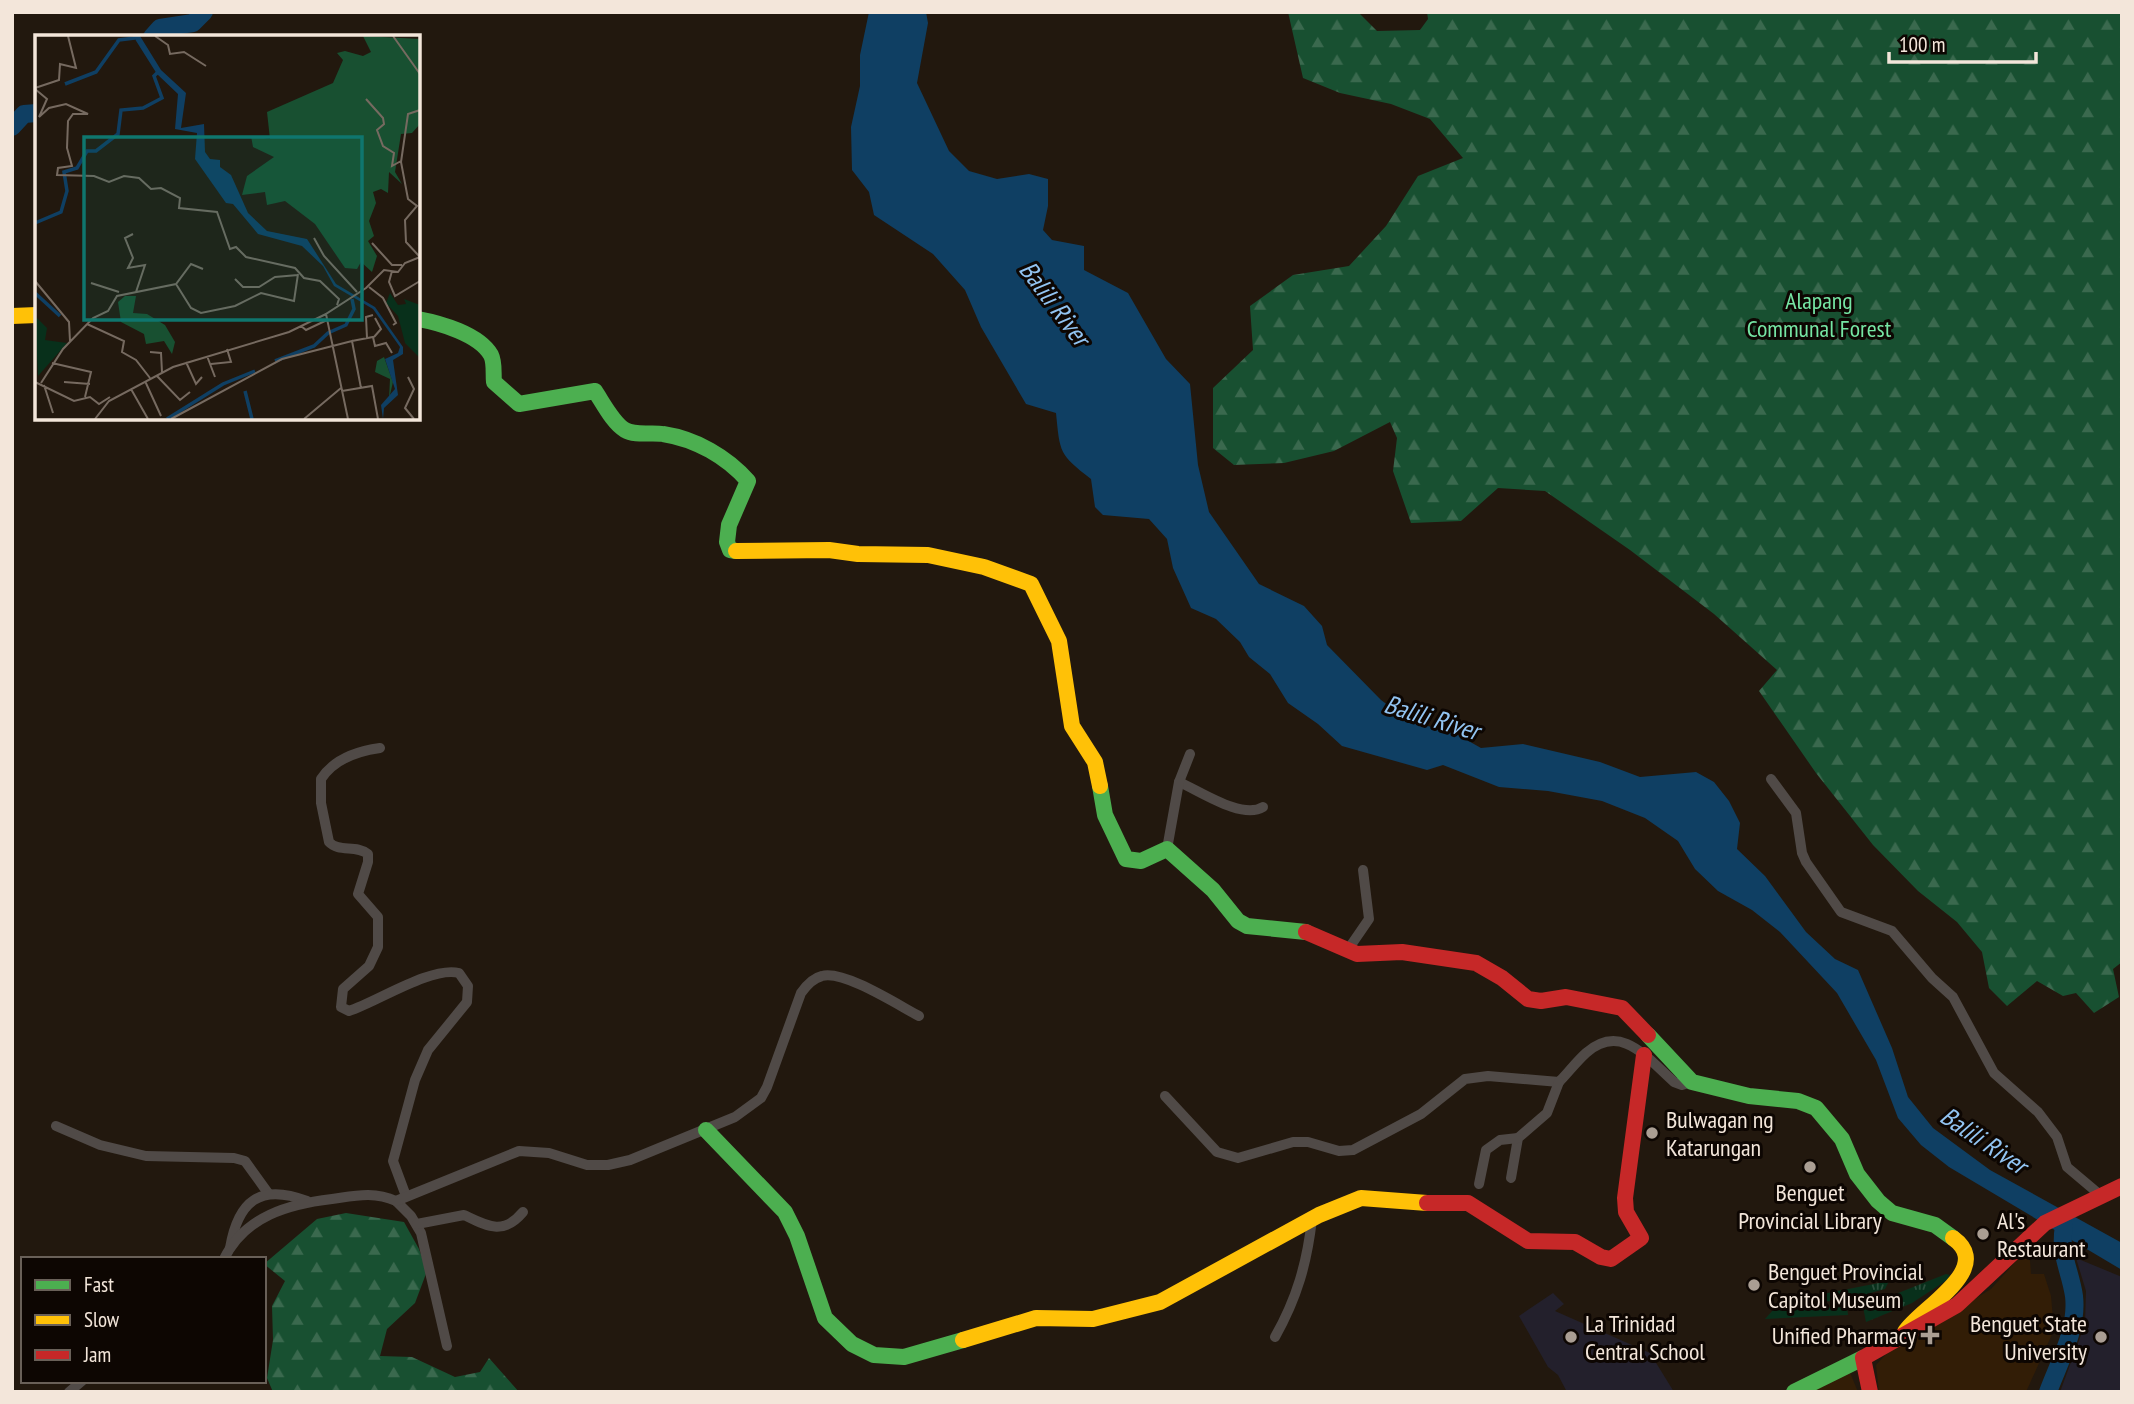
<svg xmlns="http://www.w3.org/2000/svg" width="2134" height="1404" font-family="'PT Sans Narrow',sans-serif">
<defs>
<pattern id="grass-tufts" width="24" height="20" patternUnits="userSpaceOnUse" patternTransform="scale(1.75)"><rect width="24" height="20" fill="#08301b"/><path d="M3 7l-1-3M5 7V3M7 7l1-3M15 17l-1-3M17 17v-4M19 17l1-3" fill="none" stroke="#2c4e3c"/></pattern>
<pattern id="forest-firs" width="22" height="20" patternUnits="userSpaceOnUse" patternTransform="scale(1.75)"><rect width="22" height="20" fill="#185031"/><path d="M5 1l3.5 6h-7zM16 11l3.5 6h-7z" fill="#3a694e"/></pattern>
</defs>
<rect width="100%" height="100%" fill="#22180e"/>
<g fill="#321d06">
<path d="M2029,1247L2031,1274H2044L2051,1296L2054,1330L2026,1392H1879L1876,1365L1889,1351L1991,1289Z"/>
<path d="M1849,1370L1858,1392H1800Z"/>
</g>
<g fill="#23202c">
<path d="M2076,1258L2122,1277V1392H2060L2085,1324L2086,1291Z"/>
<path d="M1553,1293L1564,1304L1555,1311L1650,1353L1674,1392H1567L1558,1375L1548,1367L1519,1316Z"/>
</g>
<g fill="url(#grass-tufts)">
<path d="M1946,1274L1950,1275L1947,1280L1912,1303L1866,1322L1863,1307Z"/>
<path d="M1889,1281L1885,1289L1841,1301L1797,1302V1299Z"/>
<path d="M1847,1307L1848,1315L1765,1319L1774,1309Z"/>
</g>
<g fill="url(#forest-firs)">
<path d="M1288,12H1358L1377,31L1420,30L1428,19L1427,12H2122V962L2113,969L2119,997L2094,1013L2076,993L2063,996L2037,981L2007,1006L1989,988L1982,952L1957,922L1918,891L1873,845L1816,773L1759,691L1777,670L1714,614L1630,550L1545,491L1498,488L1461,521L1411,523L1393,471L1397,438L1390,422L1334,451L1284,463L1234,465L1213,448V388L1253,350L1250,306L1293,275L1349,266L1386,226L1418,176L1463,158L1430,119L1391,104L1340,93L1303,78Z"/>
<path d="M346,1213L404,1222L419,1249L427,1271L415,1303L387,1329L380,1356L412,1357L455,1377L480,1372L489,1358L519,1392H273L267,1378L273,1340L272,1306L285,1281L264,1264L317,1219Z"/>
</g>
<path fill="#0f3f63" d="M869,12H926L928,23L917,83L949,151L969,171L997,179L1029,174L1048,179V206L1043,230L1052,240L1084,246V270L1128,293L1166,359L1190,384L1198,465L1209,512L1259,584L1304,606L1322,626L1327,645L1381,700L1408,720L1458,735L1481,748L1523,744L1600,762L1640,777L1696,772L1714,782L1729,801L1740,823L1737,849L1765,876L1806,932L1835,959L1858,970L1892,1048L1908,1097L1933,1128L1990,1170L2122,1243V1270L1949,1167L1921,1145L1898,1118L1876,1060L1837,993L1780,932L1752,910L1718,891L1695,869L1678,841L1645,818L1602,801L1548,791L1499,787L1443,765L1427,770L1342,746L1318,724L1288,703L1270,674L1249,657L1240,642L1216,619L1191,608L1173,568L1167,539L1149,519L1103,515L1095,507L1091,479C1059,454 1060,453 1056,413L1026,404L981,327L965,290L933,254L874,215L869,192L852,170L851,127L860,86V55Z"/>
<g fill="none" stroke-linecap="round" stroke-linejoin="round">
<g stroke="#0f3f63" stroke-width="18">
<path d="M152,37L160,28L193,23L204,12"/>
<path d="M12,127L24,114L37,113"/>
<path d="M2048,1392C2059,1362 2078,1329 2074,1296C2070,1269 2059,1255 2064,1226"/>
</g>
<g stroke="#504a47" stroke-width="10">
<path d="M380,748C358,751 334,759 321,779V803L329,842C339,853 356,844 368,854V862L358,894L378,917V947L369,966L343,989L341,1007L349,1011C377,1002 431,966 459,973L468,986L467,1002L428,1050L415,1080L393,1161L406,1196"/>
<path d="M1771,779L1796,813L1802,853L1806,862L1841,912L1892,931L1932,978L1953,997L1994,1073L2038,1112L2057,1137L2067,1167L2099,1194"/>
<path d="M1179,782C1200,791 1242,820 1263,807"/>
<path d="M1167,849L1179,782L1190,754"/>
<path d="M1347,951L1369,919L1363,870"/>
<path d="M1165,1096L1217,1152L1238,1158L1293,1142H1308L1339,1151L1353,1150L1421,1114L1465,1079L1488,1076L1559,1082C1568,1073 1576,1062 1586,1053C1621,1022 1647,1058 1674,1082L1682,1085L1692,1082"/>
<path d="M56,1126L100,1145L146,1156L234,1158L245,1161L268,1193"/>
<path d="M1511,1178L1518,1138L1547,1113L1559,1082"/>
<path d="M1479,1184L1486,1150L1500,1140L1518,1138"/>
<path d="M396,1201L411,1216L421,1233L447,1346"/>
<path d="M417,1224L464,1215C487,1226 503,1236 523,1212"/>
<path d="M230,1248C238,1201 260,1183 307,1201"/>
<path d="M224,1259C245,1216 289,1204 332,1199C354,1196 374,1191 396,1201L519,1151L549,1153L587,1165H608L630,1160L735,1117L761,1098L767,1087L801,993C806,986 813,978 822,976C844,970 898,1005 919,1016"/>
<path d="M1275,1337C1297,1298 1307,1263 1312,1219"/>
<path d="M69,1392L82,1381"/>
</g>
<g stroke="#4caf50" stroke-width="16">
<path d="M418,319C440,323 479,334 491,355C495,363 493,374 494,382L519,404L595,391C603,403 613,423 625,430C635,436 652,432 663,434C696,439 727,457 748,481L729,525L727,542L730,550L736,551"/>
<path d="M1100,786L1105,815L1126,859L1141,861L1167,849L1213,890L1238,921L1247,926L1306,932"/>
<path d="M1648,1035L1692,1082L1749,1096L1798,1101L1816,1108L1842,1139L1857,1174L1878,1201L1892,1213L1935,1225L1953,1238"/>
<path d="M706,1130L785,1212L797,1236L825,1318L852,1344L874,1355L904,1357L963,1340"/>
<path d="M1794,1392L1863,1358"/>
</g>
<g stroke="#ffc107" stroke-width="16">
<path d="M12,316L37,315"/>
<path d="M736,551L829,550L858,554L928,555L984,567L1031,584L1059,641L1072,726L1095,762L1100,786"/>
<path d="M1905,1332C1919,1309 1996,1269 1953,1238"/>
<path d="M963,1340L1036,1318L1093,1319L1160,1302L1319,1215L1361,1198L1427,1203"/>
</g>
<g stroke="#c62828" stroke-width="16">
<path d="M1306,932L1357,954L1402,952L1476,963L1502,978L1528,999L1541,1001L1566,997L1622,1008L1648,1035"/>
<path d="M1427,1203H1468L1528,1241L1575,1242L1601,1257L1611,1259L1641,1238L1626,1212L1625,1198L1644,1055"/>
<path d="M1870,1392L1863,1358L1957,1305L2045,1223L2122,1186"/>
</g>
</g>
<g fill="#aa9e93" stroke="#0d0602" stroke-width="2.5">
<circle cx="1652" cy="1133" r="7"/>
<circle cx="1810" cy="1167" r="7"/>
<circle cx="1983" cy="1234" r="7"/>
<circle cx="1754" cy="1285" r="7"/>
<path d="M1926.5 1324.5h7v7h7v7h-7v7h-7v-7h-7v-7h7z"/>
<circle cx="1571" cy="1337" r="7"/>
<circle cx="2101" cy="1337" r="7"/>
</g>
<g text-anchor="middle" dominant-baseline="central" stroke-width="6" stroke-linejoin="round" paint-order="stroke">
<g font-size="24" fill="#76e6a4" stroke="#0d0602">
<text x="1819" y="300">Alapang<tspan x="1819" dy="28">Communal Forest</tspan></text>
</g>
<g font-size="24" fill="#f3e6da" stroke="#0d0602" text-anchor="start">
<text x="1666" y="1119">Bulwagan ng<tspan x="1666" dy="28">Katarungan</tspan></text>
<text x="1810" y="1192" text-anchor="middle">Benguet<tspan x="1810" dy="28">Provincial Library</tspan></text>
<text x="1997" y="1220">Al's<tspan x="1997" dy="28">Restaurant</tspan></text>
<text x="1768" y="1271">Benguet Provincial<tspan x="1768" dy="28">Capitol Museum</tspan></text>
<text x="1585" y="1323">La Trinidad<tspan x="1585" dy="28">Central School</tspan></text>
<text x="2087" y="1323" text-anchor="end">Benguet State<tspan x="2087" dy="28">University</tspan></text>
<text x="1916" y="1335" text-anchor="end">Unified Pharmacy</text>
</g>
<g font-size="26" font-style="italic" fill="#92c4f2" stroke="#0d0602">
<text transform="translate(1055 303) rotate(53)">Balili River</text>
<text transform="translate(1432 717) rotate(17)">Balili River</text>
<text transform="translate(1984 1140) rotate(34)">Balili River</text>
</g>
</g>
<g transform="translate(35 35)">
<rect width="385" height="385" fill="#22180e"/>
<path d="M355,258L363,270L371,269L369,264L385,270V323L370,308L363,281L351,268Z" fill="#08301b"/>
<path d="M328,1L385,4V89L377,98L366,99L360,137L367,149L354,137L353,158L346,154L338,157L341,168L334,186L339,201L333,206L342,221L337,237L326,227L322,234L310,233L280,189L250,166L232,170L230,157L207,160L212,141L239,122L218,112L216,101L235,104L232,77L298,48L308,25L302,18L310,16L328,21L336,17ZM90,261H101L98,278L112,279L130,290L140,307L137,319L129,306L111,309L109,299L86,287L83,267ZM349,322L358,347L354,364L355,344L340,337L342,326Z" fill="#185031"/>
<path d="M0,281L12,293L10,305L32,308L3,341Z" fill="#08301b"/>
<path d="M98,1H105L126,35L151,58L146,93L169,89L170,117L175,124L185,125V132L196,140L213,178L232,196L272,204L301,249L340,272L368,312V319L358,325L363,360L349,373L348,384L346,370L360,354L350,324L363,318L365,312L338,274L299,251L288,231L267,211L223,199L198,169L191,168L160,124L162,98L140,94L143,59L122,39Z" fill="#0f3f63"/>
<path fill="none" stroke="#0f3f63" stroke-width="3.5" d="M30,49L61,37L84,5L100,3M0,188L26,177L32,156L29,137L42,133L52,116H61L83,99L86,75L108,73L127,63L119,41L124,36M0,258L25,281M240,326L279,311L293,298L311,290L319,274L317,264M210,356L217,384M132,384L188,349L220,336"/>
<path fill="none" stroke="#766a60" stroke-width="2" d="M120,1L133,10L135,19L149,17L171,31M358,1L385,39M0,53L24,45L25,29L41,33L33,1M0,54L12,64L4,82L14,73L31,69L53,79H38L33,86L32,113L37,131L23,133L22,140L59,141L74,147L89,141L104,143L116,154L126,153L145,163L144,173L182,177L195,214L201,212L211,222L260,233L269,243L285,246L304,264L302,270M331,64L348,83L349,89L342,95L348,111L359,118L357,131L366,126M98,199L90,203L98,223L93,233L110,230L101,257M279,203L289,221L322,257M337,208L357,230H367M384,221L371,207L370,185L382,171L373,164L366,127L373,79L385,75M357,236L354,247L360,261L385,246M200,244L208,252H224L240,242L263,240M0,246L34,287L35,306M56,248L84,257M141,249L156,273L166,278L200,271L226,258L259,266L263,239M334,252L348,263L361,288L358,290M52,289L89,306L87,317L101,325L115,343M266,291L271,295L292,285M339,302L346,294L340,283M332,303L331,282L338,280M317,306L338,302L340,311L351,308L357,318M115,317L126,318L127,337M172,321L180,342M151,327L161,349L167,342M17,328L56,337L50,362M176,329L196,327L192,314M122,341L145,365L155,357M373,342L379,354L370,373L379,384M110,346L126,381M0,347L39,366L55,362L64,369L75,362M29,347L55,349M6,348L28,314L58,283L73,276L82,261L141,249L156,229L168,234M9,350L18,378M96,354L113,384M307,356L337,351L343,384M60,384L74,366L138,332L254,297L291,279M136,384L247,324L317,306L326,353M269,384L306,353M313,384L291,279L331,253L349,235L363,237L370,228L385,222"/>
<path fill="#0f766e" fill-opacity="0.15" stroke="#0f766e" stroke-width="3.5" d="M49,102H327V285H49Z"/>
<rect width="385" height="385" fill="none" stroke="#f3e6da" stroke-width="3.5"/>
</g>
<rect width="2134" height="1404" fill="none" stroke="#f3e6da" stroke-width="28"/>
<rect x="21" y="1257" width="245" height="126" fill="#0d0602" stroke="#696058" stroke-width="2"/>
<rect x="35" y="1280" width="35" height="10" fill="#4caf50" stroke="#696058" stroke-width="2"/>
<text x="84" y="1292" font-size="21" fill="#f3e6da">Fast</text>
<rect x="35" y="1315" width="35" height="10" fill="#ffc107" stroke="#696058" stroke-width="2"/>
<text x="84" y="1327" font-size="21" fill="#f3e6da">Slow</text>
<rect x="35" y="1350" width="35" height="10" fill="#c62828" stroke="#696058" stroke-width="2"/>
<text x="84" y="1362" font-size="21" fill="#f3e6da">Jam</text>
<path d="M1889 52v10h147v-10" fill="none" stroke="#f3e6da" stroke-width="3.5"/>
<text x="1899" y="52" font-size="21" fill="#f3e6da" stroke="#0d0602" stroke-width="5" paint-order="stroke">100 m</text>
</svg>
